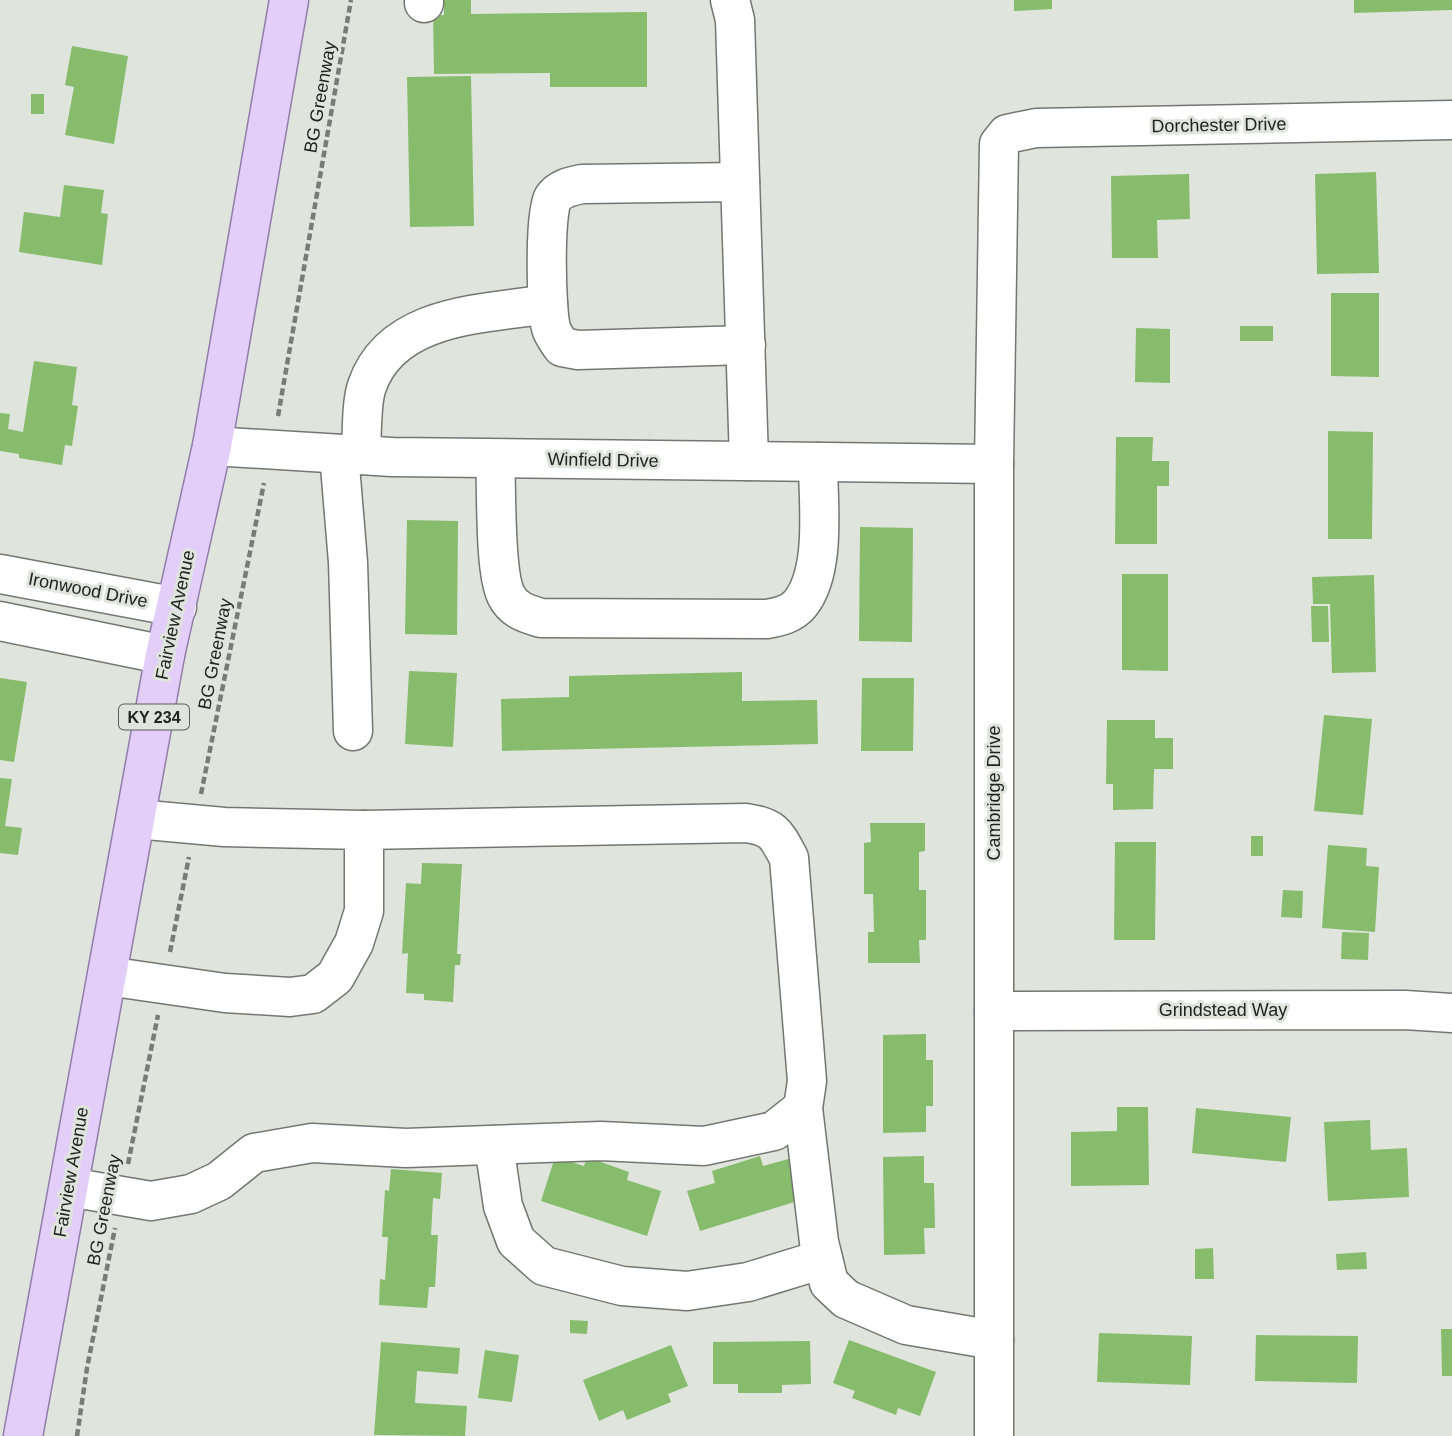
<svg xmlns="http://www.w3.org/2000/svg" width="1452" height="1436" font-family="Arial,sans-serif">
<rect width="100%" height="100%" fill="#dfe5dd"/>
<g fill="#87bc6c">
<path d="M444,0H471V14L647,12V87H550V73L434,74L433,15H444Z"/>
<path d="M1014,0H1052V9L1014,11Z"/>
<path d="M1354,0H1452V10L1354,13Z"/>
<path d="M72,46L128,56L114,144L65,135L74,87L65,85Z"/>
<path d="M471,76L474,226L410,227L407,77Z"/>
<rect x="31" y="94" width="13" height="20"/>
<path d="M1376,172L1379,273L1317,274L1315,174Z"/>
<path d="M1189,174L1190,219L1157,220L1158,258H1112L1111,176Z"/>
<path d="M64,185L104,190L101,213L108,214L102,265L19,252L24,212L60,217Z"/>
<path d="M1331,293H1379V377L1331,376Z"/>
<rect x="1240" y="326" width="33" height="15"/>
<path d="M1136,328L1170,329V383L1135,382Z"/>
<path d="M34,361L77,367L72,405L78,406L72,446L65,445L62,465L19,458V454L0,451V413L10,414L8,429L23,432Z"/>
<path d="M1328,431L1373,432L1372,539H1328Z"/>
<path d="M1116,437H1153L1152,461H1169V486H1157V544H1115Z"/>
<path d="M407,520L458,521L457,635L405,634Z"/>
<path d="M860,527L913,528L912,642L859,641Z"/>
<path d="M1122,574H1168V671L1122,670Z"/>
<path d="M1374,575L1376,672L1332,673L1330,604H1313L1312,577Z"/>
<path d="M1311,606H1328L1329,642H1312Z"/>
<path d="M409,671L457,673L453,747L405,744Z"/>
<path d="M742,672V701L817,700L818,744L502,751L501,699L569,697V676Z"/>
<path d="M0,678L27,682L14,762L0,760Z"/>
<path d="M862,678H914L913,751H861Z"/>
<path d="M1324,715L1372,719L1363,815L1314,811Z"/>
<path d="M1107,720H1155V738H1173V769H1154L1153,809L1113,810V784H1106Z"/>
<path d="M0,778L12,779L5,826L22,828L18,855L0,853Z"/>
<path d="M870,823H925V851L919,852V890H926V940H919L920,963H868V932H874L873,894H864V843L871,842Z"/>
<rect x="1251" y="836" width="12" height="20"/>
<path d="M1115,842H1156L1155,940H1114Z"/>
<path d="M1328,845L1367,848L1366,866L1379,867L1375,932L1322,928Z"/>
<path d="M422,863L462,864L457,954H461L460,965H455L453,1002L424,1000V994L406,993L408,953L402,954L406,883L421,884Z"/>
<path d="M1283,890L1303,891L1302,918L1281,917Z"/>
<path d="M1342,932L1369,933L1368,960L1341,959Z"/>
<path d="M926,1034V1060H933V1106H926V1132L883,1133V1035Z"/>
<path d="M1117,1107H1148L1149,1185L1071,1186V1132L1117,1131Z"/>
<path d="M1196,1108L1291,1117L1286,1162L1192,1153Z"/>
<path d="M1370,1120L1371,1150L1407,1148L1409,1197L1328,1201L1324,1122Z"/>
<path d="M760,1156L763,1166L792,1158L804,1199L700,1231L687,1191L715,1183L712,1171Z"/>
<path d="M924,1156V1183H934L935,1228H924L925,1254L884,1255L883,1157Z"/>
<path d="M555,1157L584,1166L587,1157L629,1172L627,1180L661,1191L647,1236L541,1201Z"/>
<path d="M391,1169L442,1173L440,1199L433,1198L431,1235H438L435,1287H429L427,1308L379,1305L380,1279L385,1280L388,1237H382L385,1190L389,1191Z"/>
<path d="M1213,1248L1214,1279H1195V1249Z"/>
<path d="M1366,1252L1367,1269L1337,1270L1336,1254Z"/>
<path d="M570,1320L588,1321L587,1334L570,1333Z"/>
<path d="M1441,1329H1452V1376H1442Z"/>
<path d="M1099,1333L1192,1336L1190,1385L1097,1382Z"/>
<path d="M1256,1335L1358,1336L1357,1383L1255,1381Z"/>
<path d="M849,1340L936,1372L920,1416L898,1408L896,1415L852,1398L855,1391L833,1383Z"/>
<path d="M810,1341L811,1384L782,1385V1393H738V1384H713V1342Z"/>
<path d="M381,1342L460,1348L458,1374L417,1371L415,1403L467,1406L465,1436L374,1435Z"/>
<path d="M671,1345L688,1386L668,1394L671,1402L627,1420L623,1410L599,1421L583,1380Z"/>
<path d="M485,1350L519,1355L512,1402L478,1398Z"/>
</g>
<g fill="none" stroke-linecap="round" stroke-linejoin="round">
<defs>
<g id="minor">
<path d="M730,0L735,20L749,461"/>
<path d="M424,3V0"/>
<path d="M740,182L582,184C572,186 560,188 553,198C544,212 546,310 551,328C553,335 558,341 562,347L578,350L746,345"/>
<path d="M212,446L392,457L994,464"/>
<path d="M339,454L348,562L353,731"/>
<path d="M361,455C362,437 361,402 367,386C392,313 485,314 548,304"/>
<path d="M495,459C497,489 494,571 506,595C513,610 527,614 541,618L767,619C779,617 792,614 800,604C827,571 818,502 818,462"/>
<path d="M0,574L177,607"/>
<path d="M0,621L165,655"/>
<path d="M107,976L225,993L290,997L313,994L335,977L354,943L364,911V830L224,827L136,819"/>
<path d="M994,1011L1405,1010L1452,1013"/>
<path d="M803,1108L819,1242L829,1283L846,1299L906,1325L994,1340"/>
<path d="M494,1145L503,1206L516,1241L544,1266L622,1286L687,1291L748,1282L823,1259"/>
<path d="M69,1187L151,1201L191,1194L219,1181L254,1153L312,1143L406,1148L601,1141L704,1146L774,1131L803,1108L807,1081L789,858C776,834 774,827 746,823L364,830"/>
<path d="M994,1436V464L999,144L1007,134L1036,128L1452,120"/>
</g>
<path id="major" d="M23,1436L165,655L212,446L289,0"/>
</defs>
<use href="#minor" stroke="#727870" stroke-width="41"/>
<use href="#major" stroke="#927daa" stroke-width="41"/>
<g stroke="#787c76" stroke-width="4.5" stroke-dasharray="7 3.5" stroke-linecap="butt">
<path d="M278,416L351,0"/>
<path d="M201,794L264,483"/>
<path d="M170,952L189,857"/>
<path d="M128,1164L158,1015"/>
<path d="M77,1436L87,1368L115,1228"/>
</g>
<use href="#minor" stroke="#fff" stroke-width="38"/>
<use href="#major" stroke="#e2cef9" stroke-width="38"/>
</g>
<g text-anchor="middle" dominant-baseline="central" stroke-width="6" stroke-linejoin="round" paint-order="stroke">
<rect fill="#dfe5dd" stroke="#5a5d59" stroke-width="2" x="119" y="704.5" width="70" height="25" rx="5"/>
<g font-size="16" font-weight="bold" fill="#212320">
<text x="154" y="717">KY 234</text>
</g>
<g font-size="18" fill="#212320" stroke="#dfe5dd">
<text transform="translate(320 97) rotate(-80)">BG Greenway</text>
<text transform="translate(1219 125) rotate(-1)">Dorchester Drive</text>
<text transform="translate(603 460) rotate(1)">Winfield Drive</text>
<text transform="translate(88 590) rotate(11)">Ironwood Drive</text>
<text transform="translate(175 615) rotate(-78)">Fairview Avenue</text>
<text transform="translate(215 654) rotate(-79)">BG Greenway</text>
<text transform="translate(994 793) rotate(-90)">Cambridge Drive</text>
<text x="1223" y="1010">Grindstead Way</text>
<text transform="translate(71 1172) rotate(-80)">Fairview Avenue</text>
<text transform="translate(104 1210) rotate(-79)">BG Greenway</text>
</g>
</g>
</svg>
